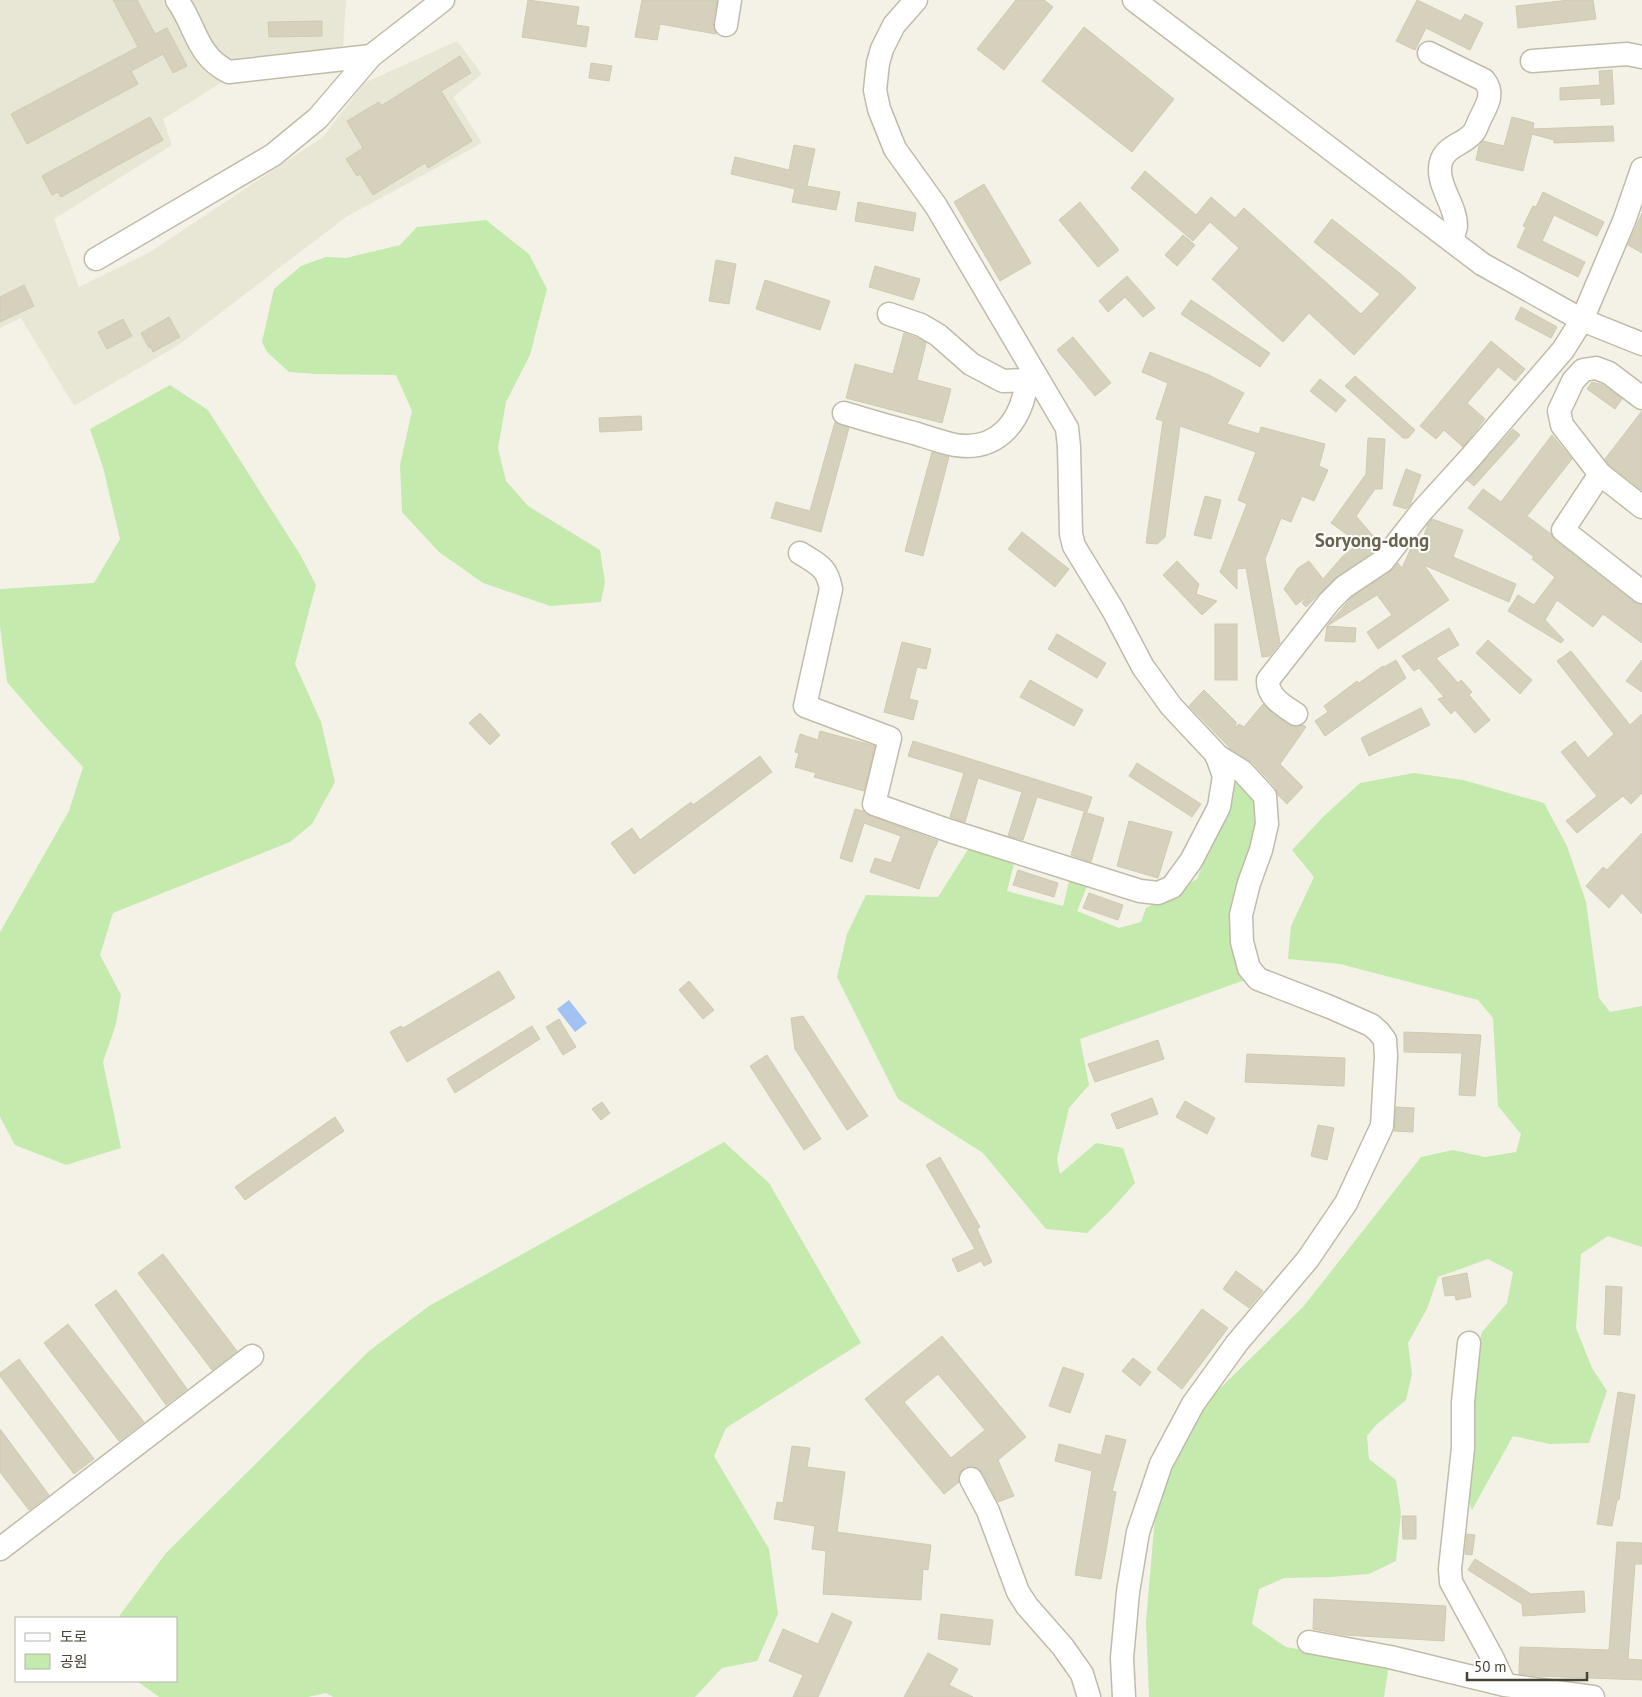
<svg xmlns="http://www.w3.org/2000/svg" width="1642" height="1697" font-family="'PT Sans','Noto Sans KR',sans-serif">
<rect width="100%" height="100%" fill="#f4f2e7"/>
<path fill="#e8e6d5" d="M0,0H346L343,46L256,63L216,86L163,119L172,145L54,219L79,287L150,252L323,137L364,83L457,41L482,74L453,97L482,143L346,217L177,346L74,406L21,318L0,328Z"/>
<g fill="#c4eaae">
<path d="M486,220L529,254L547,289L530,355L506,402L498,448L506,481L528,506L600,550L605,582L601,602L550,606L483,583L439,552L402,512L400,465L412,411L396,375L316,374L289,372L267,352L262,342L274,289L301,266L326,257L346,258L400,245L417,227Z"/>
<path d="M170,385L208,410L301,556L316,585L295,664L321,722L335,782L312,824L290,842L113,913L100,955L121,995L116,1024L103,1062L121,1148L66,1165L15,1145L0,1117V932L69,811L83,767L45,726L7,682L0,626V589L94,583L120,539L103,467L90,429Z"/>
<path d="M1414,773L1463,780L1544,803L1567,846L1586,902L1599,998L1610,1012L1642,1006V1247L1608,1236L1581,1254L1576,1328L1592,1368L1607,1391L1589,1443L1550,1444L1513,1436L1472,1510L1465,1491L1471,1368L1482,1332L1507,1303L1513,1272L1488,1259L1438,1277L1427,1309L1408,1343L1412,1374L1406,1400L1376,1425L1367,1436L1369,1459L1396,1480L1401,1513L1396,1561L1369,1574L1331,1577L1284,1578L1259,1589L1252,1624L1286,1647L1389,1665L1384,1697H1149L1146,1622L1156,1505L1201,1407L1303,1307L1421,1157L1453,1150L1485,1157L1516,1152L1521,1134L1498,1106L1493,1018L1478,1000L1340,964L1288,959L1291,926L1314,877L1292,850L1324,816L1360,783Z"/>
<path d="M1237,778L1254,795L1258,821L1245,980L1080,1039L1089,1085L1069,1108L1057,1159L1060,1174L1096,1143L1123,1148L1135,1183L1111,1210L1087,1233L1046,1229L983,1153L898,1099L837,977L847,934L866,895L938,897L969,848L1015,860L1007,891L1063,906L1070,878L1088,884L1077,911L1119,928L1141,922L1146,908L1197,879Z"/>
<path d="M724,1142L769,1183L861,1343L726,1428L714,1456L769,1549L778,1614L757,1661L722,1668L695,1697H333L326,1693L308,1697H159L137,1681H176V1618H120V1615L166,1553L369,1351L429,1306Z"/>
</g>
<path fill="#a1c2f3" d="M569,1000L587,1023L575,1032L557,1009Z"/>
<g fill="#d6d1bc" stroke="#d1caaf" fill-rule="evenodd">
<path d="M113,0H137L155,34L167,28L187,66L173,73L163,54L131,71L138,84L27,144L11,114L138,47Z"/>
<path d="M528,0L579,7L576,25L589,27L586,47L522,37Z"/>
<path d="M642,0H717L713,23L716,34L660,24L657,40L635,37Z"/>
<path d="M1016,0H1044L1053,7L1004,70L977,49Z"/>
<path d="M1417,0L1461,21L1465,14L1483,23L1470,50L1426,28L1415,50L1396,41Z"/>
<path d="M1570,0H1593L1596,19L1518,28L1516,6Z"/>
<path d="M322,21V36L269,37L268,22Z"/>
<path d="M1084,27L1174,99L1132,152L1042,81Z"/>
<path d="M460,56L471,73L441,91L472,141L428,168L425,163L373,195L360,174L357,176L346,159L363,148L347,121L379,102L381,106Z"/>
<path d="M591,63L612,66L609,81L589,78Z"/>
<path d="M1612,70L1614,104L1601,105V98L1560,100V88L1600,85L1599,71Z"/>
<path d="M150,117L163,140L61,197L58,192L52,195L42,176Z"/>
<path d="M1512,117L1534,123L1533,129L1613,126L1614,141L1554,143V140L1532,134L1523,171L1476,160L1479,146L1483,141L1504,146Z"/>
<path d="M794,145L815,149L807,186L840,192L836,210L792,202L795,189L731,174L735,157L789,170Z"/>
<path d="M1145,171L1196,215L1211,197L1235,218L1244,208L1361,314L1380,294L1314,242L1332,219L1402,275L1416,288L1354,355L1309,313L1283,342L1212,279L1239,248L1210,222L1193,241L1131,188Z"/>
<path d="M984,184L1031,263L1000,281L954,202Z"/>
<path d="M1543,192L1604,222L1597,236L1554,215L1542,241L1585,262L1578,277L1517,247L1526,227L1523,226L1533,206L1536,207Z"/>
<path d="M858,202L916,213L913,231L855,221Z"/>
<path d="M1080,202L1119,250L1098,267L1059,220Z"/>
<path d="M1642,213V253L1628,245Z"/>
<path d="M1183,235L1195,245L1177,266L1165,255Z"/>
<path d="M716,260L736,264L729,304L709,301Z"/>
<path d="M875,266L920,279L913,300L869,287Z"/>
<path d="M1127,276L1155,308L1143,317L1125,297L1108,312L1099,301Z"/>
<path d="M765,280L830,301L820,330L756,309Z"/>
<path d="M24,285L34,306L0,322V297Z"/>
<path d="M1191,300L1270,353L1260,367L1181,314Z"/>
<path d="M1521,307L1557,327L1551,338L1515,319Z"/>
<path d="M169,317L180,337L153,352L151,347L149,348L141,333Z"/>
<path d="M123,319L132,336L107,349L98,332Z"/>
<path d="M904,333L915,337L926,343L917,380L951,389L942,423L846,398L855,364L893,374Z"/>
<path d="M1073,337L1111,383L1095,396L1057,350Z"/>
<path d="M1491,341L1525,369L1515,381L1498,367L1467,403L1485,419L1463,447L1444,430L1436,439L1420,426Z"/>
<path d="M1150,352L1209,375L1244,393L1227,424L1259,434L1261,427L1325,444L1319,466L1328,470L1314,501L1302,496L1291,522L1281,518L1265,559L1280,643L1270,656L1262,657L1246,568L1237,569V589L1220,572L1247,504L1238,500L1256,452L1180,426L1165,537L1157,544L1146,543L1163,421L1156,419L1168,383L1142,372Z"/>
<path d="M1355,376L1415,430L1408,438H1403L1345,386Z"/>
<path d="M1320,379L1346,400L1336,412L1310,391Z"/>
<path d="M1592,382L1603,385L1622,399L1615,409L1587,389Z"/>
<path d="M1642,411V490L1609,465L1605,459Z"/>
<path d="M641,416L642,430L600,432L599,418Z"/>
<path d="M835,422L849,428L821,532L771,518L776,502L810,511Z"/>
<path d="M1513,429L1520,435L1474,486L1467,480Z"/>
<path d="M1552,435L1572,459L1527,516L1551,534L1555,540L1634,602L1642,605V643L1603,614L1593,627L1557,600L1545,620L1564,640L1561,643L1508,611L1518,595L1534,605L1555,577L1532,559L1534,557L1468,508L1483,489L1501,502Z"/>
<path d="M1368,438L1385,439L1382,489H1375L1356,516L1380,544L1374,551L1335,578L1306,607L1302,603L1308,596L1296,605L1284,589L1298,568L1309,561L1323,579L1342,557L1359,543L1331,523L1366,474Z"/>
<path d="M932,452L949,457L923,556L905,551Z"/>
<path d="M1406,469L1421,475L1410,505L1406,509L1393,505Z"/>
<path d="M1205,496L1221,500L1211,539L1194,535Z"/>
<path d="M1432,519L1463,530L1453,557L1516,584L1509,602L1424,565L1449,600L1378,649L1367,632L1392,615L1377,595L1327,626L1352,597L1390,572L1398,563L1402,568L1413,544L1415,541L1421,544L1428,524Z"/>
<path d="M1022,532L1069,569L1055,587L1008,549Z"/>
<path d="M1177,561L1199,584L1196,594L1217,601L1202,615L1163,575Z"/>
<rect x="1215" y="624" width="22" height="56"/>
<path d="M1327,626L1356,628L1355,642L1325,641Z"/>
<path d="M1449,628L1459,645L1436,658L1458,683L1461,680L1472,692L1469,695L1490,720L1475,733L1455,710L1451,714L1438,699L1444,697L1419,668L1414,671L1402,656Z"/>
<path d="M1057,634L1106,663L1097,678L1048,649Z"/>
<path d="M1488,640L1532,680L1520,694L1476,653Z"/>
<path d="M902,642L931,649L926,669L917,667L909,699L918,701L913,720L884,712Z"/>
<path d="M1571,651L1630,725L1642,714V793L1631,804L1623,796L1577,833L1566,821L1597,796L1561,752L1575,741L1588,758L1614,734L1557,661Z"/>
<path d="M1396,660L1406,678L1325,736L1315,721L1328,712L1324,706L1357,681L1359,683L1383,666L1384,667Z"/>
<path d="M1642,660V692L1626,681Z"/>
<path d="M1030,680L1083,710L1074,726L1020,697Z"/>
<path d="M1204,690L1236,722V728L1239,724L1244,727L1263,704L1273,714L1289,725L1296,727L1303,725L1306,727L1280,764L1303,787L1287,804L1278,795L1275,787L1252,762L1230,748L1189,706Z"/>
<path d="M1421,708L1430,725L1369,756L1361,738Z"/>
<path d="M480,713L500,735L490,745L469,723Z"/>
<path d="M820,731L875,746L864,791L814,777L816,773L795,767L799,753L795,752L800,734L818,740Z"/>
<path d="M913,741L1092,797L1087,812L1037,797L1023,840L1008,836L1022,792L978,778L965,822L950,817L964,773L908,756Z"/>
<path d="M760,756L772,772L634,874L611,843L632,828L640,840L691,802L693,805Z"/>
<path d="M1137,763L1201,804L1192,817L1129,776Z"/>
<path d="M855,809L863,811L870,816L938,841L935,848H934L919,889L870,872L875,858L891,863L901,836L864,823L852,862L840,858Z"/>
<path d="M1084,812L1104,818L1091,862L1071,855Z"/>
<path d="M1129,821L1172,832L1158,878L1117,866Z"/>
<path d="M1642,833V914L1622,893L1609,908L1586,886L1603,867L1607,870Z"/>
<path d="M1018,870L1058,883L1054,897L1013,885Z"/>
<path d="M1089,893L1123,905L1118,920L1083,908Z"/>
<path d="M499,971L515,998L407,1062L390,1032L401,1026L403,1028Z"/>
<path d="M689,981L714,1010L703,1019L679,990Z"/>
<path d="M803,1016L868,1116L847,1130L795,1049L791,1018Z"/>
<path d="M559,1019L576,1047L563,1055L546,1027Z"/>
<path d="M532,1026L540,1039L455,1093L447,1079Z"/>
<path d="M1404,1032L1481,1035L1475,1096L1459,1095L1462,1053L1404,1052Z"/>
<path d="M1158,1040L1164,1059L1095,1082L1088,1064Z"/>
<path d="M1247,1054L1345,1058L1344,1086L1245,1082Z"/>
<path d="M767,1055L821,1139L804,1150L750,1066Z"/>
<path d="M1152,1098L1158,1114L1117,1129L1111,1114Z"/>
<path d="M1185,1101L1215,1118L1207,1134L1176,1117Z"/>
<path d="M602,1102L610,1113L601,1120L592,1109Z"/>
<path d="M1396,1107L1414,1108L1413,1132L1394,1131Z"/>
<path d="M335,1117L344,1131L245,1200L235,1187Z"/>
<path d="M1318,1125L1334,1128L1327,1160L1311,1156Z"/>
<path d="M940,1157L980,1227L977,1229L992,1262L984,1266L981,1261L958,1272L952,1259L975,1249L926,1165Z"/>
<path d="M163,1254L237,1351L212,1370L138,1273Z"/>
<path d="M1236,1271L1263,1291L1249,1308L1223,1289Z"/>
<path d="M1467,1273L1471,1297L1456,1300L1455,1295L1445,1296L1442,1278Z"/>
<path d="M1606,1286L1622,1287L1620,1335L1604,1334Z"/>
<path d="M116,1290L187,1389L166,1405L95,1305Z"/>
<path d="M1202,1309L1228,1328L1182,1389L1157,1369Z"/>
<path d="M68,1324L144,1422L119,1441L44,1343Z"/>
<path d="M942,1336L1026,1437L998,1460L1014,1496L998,1502L982,1472L978,1468L972,1466L965,1467L960,1472L959,1482L944,1494L865,1399ZM938,1374L985,1430L951,1458L904,1402Z"/>
<path d="M1133,1358L1151,1372L1140,1386L1122,1371Z"/>
<path d="M19,1359L94,1459L74,1474L0,1376V1373Z"/>
<path d="M1063,1367L1084,1374L1070,1413L1049,1406Z"/>
<path d="M1618,1392L1635,1395L1619,1500H1617L1612,1526L1597,1524Z"/>
<path d="M0,1429L49,1495L29,1510L0,1472Z"/>
<path d="M1106,1435L1126,1440L1112,1491L1116,1492L1101,1579L1075,1575L1092,1471L1055,1461L1059,1444L1101,1455Z"/>
<path d="M792,1446L810,1448L807,1467L845,1472L837,1532L931,1545L928,1570L923,1569L921,1600L823,1594L826,1551L812,1549L815,1526L774,1519L777,1502L783,1503Z"/>
<path d="M1402,1516H1416V1539H1403Z"/>
<path d="M1467,1534L1475,1535L1472,1555L1465,1554Z"/>
<path d="M1617,1542L1642,1543V1564H1635L1628,1659L1642,1660V1680L1538,1676L1519,1674L1520,1647L1609,1650Z"/>
<path d="M1475,1559L1531,1594L1584,1591L1585,1612L1523,1616L1522,1604L1468,1570Z"/>
<path d="M1314,1599L1446,1606L1444,1641L1345,1635L1313,1629Z"/>
<path d="M832,1613L852,1622L818,1697H793L803,1675L769,1661L783,1629L818,1644Z"/>
<path d="M941,1614L993,1620L990,1645L938,1639Z"/>
<path d="M928,1653L958,1669L949,1685L973,1697H904Z"/>
</g>
<g fill="none" stroke-linecap="round" stroke-linejoin="round">
<defs>
<g id="minor">
<path d="M177,0C196,26 196,56 229,72L371,56"/>
<path d="M1134,0L1482,264L1582,320L1642,344"/>
<path d="M726,25L730,0"/>
<path d="M1429,53L1484,80C1495,93 1487,105 1480,119C1478,123 1476,129 1474,132C1465,144 1448,145 1442,159C1433,182 1456,203 1456,226C1455,231 1453,236 1452,241"/>
<path d="M1532,61L1627,54L1642,57"/>
<path d="M96,259L273,155L318,118L371,56L443,0"/>
<path d="M889,314L921,325L938,335L971,364L1003,381L1027,380"/>
<path d="M1642,398L1609,373L1596,368L1583,370L1573,381L1559,411L1562,425L1600,474L1642,507"/>
<path d="M844,413C867,420 891,427 914,433C927,437 941,442 955,445C999,452 1022,420 1027,380L1034,373"/>
<path d="M1600,474L1563,530L1642,592"/>
<path d="M800,553C819,565 827,567 831,589L805,706L890,738L874,804L950,831L1140,891L1158,893L1172,887L1191,861L1219,807L1224,776L1216,754L1171,706L1143,667L1113,610L1074,546L1071,534L1069,447L1067,428L936,206L895,149L879,109L875,90L878,63L882,49L894,25L916,0"/>
<path d="M1296,714C1284,706 1267,697 1268,680L1329,602L1344,587L1383,561L1421,512L1470,458L1563,350L1582,320L1624,221L1642,169"/>
<path d="M1469,1343L1463,1402V1448L1450,1569L1451,1582L1492,1657L1505,1685"/>
<path d="M971,1479L988,1511L1018,1592L1027,1606L1063,1647L1082,1674L1089,1697"/>
<path d="M0,1549L252,1356"/>
<path d="M1309,1642L1390,1657L1505,1685L1593,1697"/>
<path d="M1124,1697L1122,1658L1128,1592L1138,1532L1161,1464L1193,1404L1237,1343L1308,1259L1346,1203L1382,1126L1386,1056L1385,1040L1379,1032L1371,1025L1330,1007L1258,979L1249,968L1242,942L1241,915L1249,883L1261,850L1267,824L1265,796L1242,771L1216,755"/>
</g>
</defs>
<use href="#minor" stroke="#c0bca9" stroke-width="25"/>
<use href="#minor" stroke="#fff" stroke-width="22"/>
</g>
<g text-anchor="middle" dominant-baseline="central" stroke-width="4" stroke-linejoin="round" paint-order="stroke">
<g font-size="19" font-weight="bold" fill="#6a644c" stroke="#fff">
<text x="1372" y="540">Soryong-dong</text>
</g>
</g>
<rect x="15" y="1617" width="162" height="65" fill="#ffffff" stroke="#b5b4ae"/>
<rect x="25" y="1633" width="25" height="8" fill="#ffffff" stroke="#b5b4ae"/>
<text x="60" y="1642" font-size="15" fill="#474435">도로</text>
<rect x="25" y="1654" width="25" height="15" fill="#c4eaae" stroke="#b5b4ae"/>
<text x="60" y="1667" font-size="15" fill="#474435">공원</text>
<path d="M1467 1672v8h120v-8" fill="none" stroke="#474435" stroke-width="2.5"/>
<text x="1474" y="1672" font-size="15" fill="#474435" stroke="#ffffff" stroke-width="4" paint-order="stroke">50 m</text>
</svg>
